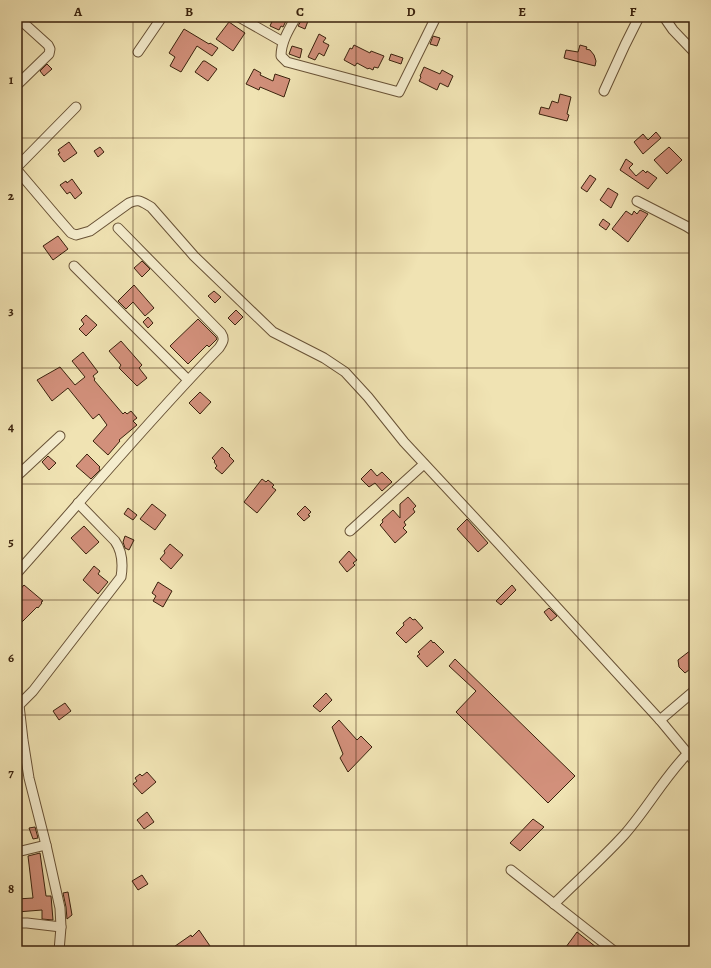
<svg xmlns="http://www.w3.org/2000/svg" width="711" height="968" font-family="Alegreya,serif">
<rect width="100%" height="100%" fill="#f0e3b3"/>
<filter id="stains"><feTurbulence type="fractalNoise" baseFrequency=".005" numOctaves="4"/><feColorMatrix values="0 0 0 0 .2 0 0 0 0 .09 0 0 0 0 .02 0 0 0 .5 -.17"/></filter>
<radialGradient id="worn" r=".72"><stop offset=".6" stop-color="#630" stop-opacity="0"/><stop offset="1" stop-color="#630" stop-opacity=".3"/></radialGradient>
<g fill="#d2907b" stroke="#3a220d">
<path d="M274,17H288L283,27L281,26L279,30L270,26Z"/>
<path d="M302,19L308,21L305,29L298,26Z"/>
<path d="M229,22L245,33L233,51L216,39Z"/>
<path d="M184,29L209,44L210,43L218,48L212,56L197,46L181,72L170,66L175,57L169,53Z"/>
<path d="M319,34L326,38L323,42L329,45L324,56L319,53L315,60L308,57Z"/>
<path d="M433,36L440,38L437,46L430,44Z"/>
<path d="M354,45L370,53L371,51L384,56L378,68L374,67L373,70L369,68L368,69L357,63L355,66L344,60L350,48L352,49Z"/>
<path d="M580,45L587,47L586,49L590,50L594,55L596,61L595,66L564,58L566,50L578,52Z"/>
<path d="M292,46L302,49L300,58L289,54Z"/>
<path d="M391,54L403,58L401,64L389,60Z"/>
<path d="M203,61H205L217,69L208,81L195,72Z"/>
<path d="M47,64L52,69L44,76L40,71Z"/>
<path d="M424,67L440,74L442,70L453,76L448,87L440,83L437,90L419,81L421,77L420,76Z"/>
<path d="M254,69L261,73L260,75L273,81L275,74L290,79L284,97L260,87L259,90L246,84Z"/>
<path d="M560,94L571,97L567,114L569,115L567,121L539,114L541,107L549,109L552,101L558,103Z"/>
<path d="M656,132L661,138L643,154L634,142L643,134L648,140Z"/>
<path d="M69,142L77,153L64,162L58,154L60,153L58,150Z"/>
<path d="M100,147L104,152L98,157L94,151Z"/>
<path d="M669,147L682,160L667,174L654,160Z"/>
<path d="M626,159L633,164L629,168L636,176L643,170L646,173L647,171L657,178L648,189L620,170Z"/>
<path d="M590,175L596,179L587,192L581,188Z"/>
<path d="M72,179L82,193L75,199L70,192L67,194L60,185L66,181L67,183Z"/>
<path d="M608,188L618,194L611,208L600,200Z"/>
<path d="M640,210L648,214L628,242L612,229L626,211L632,215L634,211L637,214Z"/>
<path d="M603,219L610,224L606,230L599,225Z"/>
<path d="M58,236L68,249L53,260L43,246Z"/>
<path d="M142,261L150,269L142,277L134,268Z"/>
<path d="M134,285L154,308L145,316L133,302L126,309L118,301Z"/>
<path d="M214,291L221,297L215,303L208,296Z"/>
<path d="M236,310L243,317L235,325L228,318Z"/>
<path d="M86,315L97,325L86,336L79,329L84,324L81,320Z"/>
<path d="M148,317L153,323L148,328L143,322Z"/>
<path d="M198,319L216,337L217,339L209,347L207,345L188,364L170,346Z"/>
<path d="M121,341L142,365L139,368L147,378L137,386L119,368L121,365L109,351Z"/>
<path d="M83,352L98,372L93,376L95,379L94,380L123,414L125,412L127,414L131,411L137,418L133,421L137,425L119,440L120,441L108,455L93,441L107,425L99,414L93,419L68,388L52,401L37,380L60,367L75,385L85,377L72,361Z"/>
<path d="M200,392L211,402L200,414L189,403Z"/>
<path d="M222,447L230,455L229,456L234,461L222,474L215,468L217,466L214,462L215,461L212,458Z"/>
<path d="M87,454L100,467L99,468L100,470L91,479L76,466Z"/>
<path d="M48,456L56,463L49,470L42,462Z"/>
<path d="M371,469L377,476L382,472L392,482L382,491L375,483L369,487L361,479Z"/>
<path d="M262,479L266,482L268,480L274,485L272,487L276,490L257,513L244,502Z"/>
<path d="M408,497L416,506L413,509L415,512L404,522L406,525L403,528L407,532L395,543L380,525L383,522L382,520L393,510L400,518V504Z"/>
<path d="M152,504L166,515L155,530L140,519Z"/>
<path d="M305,506L311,512L308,515L310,516L304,521L297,514Z"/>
<path d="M128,508L137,515L133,520L124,514Z"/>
<path d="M467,519L488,543L478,552L457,529Z"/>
<path d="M84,526L99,542L86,554L71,538Z"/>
<path d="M125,536L134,540L129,550L125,548L123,542Z"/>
<path d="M170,544L183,555L171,569L160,559L165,553L164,551Z"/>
<path d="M349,551L357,560L353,563L355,565L347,572L339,562Z"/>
<path d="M94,566L100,571L98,574L108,582L98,594L83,580Z"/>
<path d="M158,582L172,591L163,607L153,601L156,596L152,593Z"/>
<path d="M24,585L43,601L41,602L42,603L38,608L37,607L17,627V593Z"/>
<path d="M512,585L516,590L501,605L496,601Z"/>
<path d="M549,608L557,616L551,621L544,612Z"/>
<path d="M410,617L413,620L415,619L423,628L406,643L396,633L404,625L403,623Z"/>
<path d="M431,640L433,643L434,642L444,652L427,667L417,656L420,654L418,652Z"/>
<path d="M691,650L694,654V666L685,673L679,667L678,660Z"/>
<path d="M455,659L575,776L548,803L456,712L476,691L449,666Z"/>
<path d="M326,693L332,700L320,712L313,706Z"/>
<path d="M65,703L71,711L59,720L53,711Z"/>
<path d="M339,720L357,740L361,736L372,747L348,772L340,758L343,754L332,727Z"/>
<path d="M147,772L156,782L142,794L133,784L137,781L135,778L140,774L142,776Z"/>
<path d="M147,812L154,822L144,829L137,820Z"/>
<path d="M533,819L544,827L520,851L510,843Z"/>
<path d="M35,827L38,838L33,839L29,828Z"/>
<path d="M40,853L46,896H51L53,920L42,919V910L17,912V899L33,898L28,856Z"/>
<path d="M142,875L148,884L138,890L132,881Z"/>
<path d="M68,892L72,915L67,919L66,907L63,893Z"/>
<path d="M199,930L210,946L203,951H168L191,935L192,937Z"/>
<path d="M577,932L601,951H563Z"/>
</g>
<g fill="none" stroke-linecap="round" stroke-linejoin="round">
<defs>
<g id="street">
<path d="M239,17L283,42"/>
<path d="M296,17C289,29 281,42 281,56L287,62L399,92L436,17"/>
<path d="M664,17L673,30L694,52"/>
<path d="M138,52L162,17"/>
<path d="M17,85L49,54L50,49L48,45L17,17"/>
<path d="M604,91L625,45L639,17"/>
<path d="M17,167L76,107"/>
<path d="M17,170L57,217L71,233L76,235L90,231L129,203C139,198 142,202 151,207L194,256L273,332L324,358L345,372L368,397L404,442L499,544L660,720L694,761"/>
<path d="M637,201L686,226L694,231"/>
<path d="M74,266L188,380"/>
<path d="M17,476L60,436"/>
<path d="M350,531L424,464"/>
<path d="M17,573C84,498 149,420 219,348C223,342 225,339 221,333L118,228"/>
<path d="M17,698L19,705L23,740L29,778L46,845L60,908L61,927L59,951"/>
<path d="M19,705L33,691L121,577C123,565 122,551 115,541L78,503"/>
<path d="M660,720L694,691"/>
<path d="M17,852L46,845"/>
<path d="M511,870L614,951"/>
<path d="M554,904C577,881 602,859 624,835C647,809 663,779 688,753"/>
<path d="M17,923H27L61,927"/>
</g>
</defs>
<use href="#street" stroke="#685236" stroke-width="11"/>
<use href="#street" stroke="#f5edce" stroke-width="9"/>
</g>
<path fill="none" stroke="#3a220d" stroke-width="1" stroke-opacity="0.55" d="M133,17V951M244,17V951M356,17V951M467,17V951M578,17V951M17,138H694M17,253H694M17,368H694M17,484H694M17,600H694M17,715H694M17,830H694"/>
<rect width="711" height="968" fill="none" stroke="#f0e3b3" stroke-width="44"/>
<rect x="22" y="22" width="667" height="924" fill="none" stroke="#3a220d" stroke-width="1.5"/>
<g font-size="13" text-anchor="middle" font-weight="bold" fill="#3a220d">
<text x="78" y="16">A</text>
<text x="189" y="16">B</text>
<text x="300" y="16">C</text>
<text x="411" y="16">D</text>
<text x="522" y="16">E</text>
<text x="633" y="16">F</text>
<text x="11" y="84">1</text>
<text x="11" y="200">2</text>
<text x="11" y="315">3</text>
<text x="11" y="431">4</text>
<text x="11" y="546">5</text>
<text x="11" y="662">6</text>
<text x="11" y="777">7</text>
<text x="11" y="893">8</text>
</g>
<rect width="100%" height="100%" filter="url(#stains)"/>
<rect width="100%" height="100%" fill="url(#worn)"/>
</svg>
